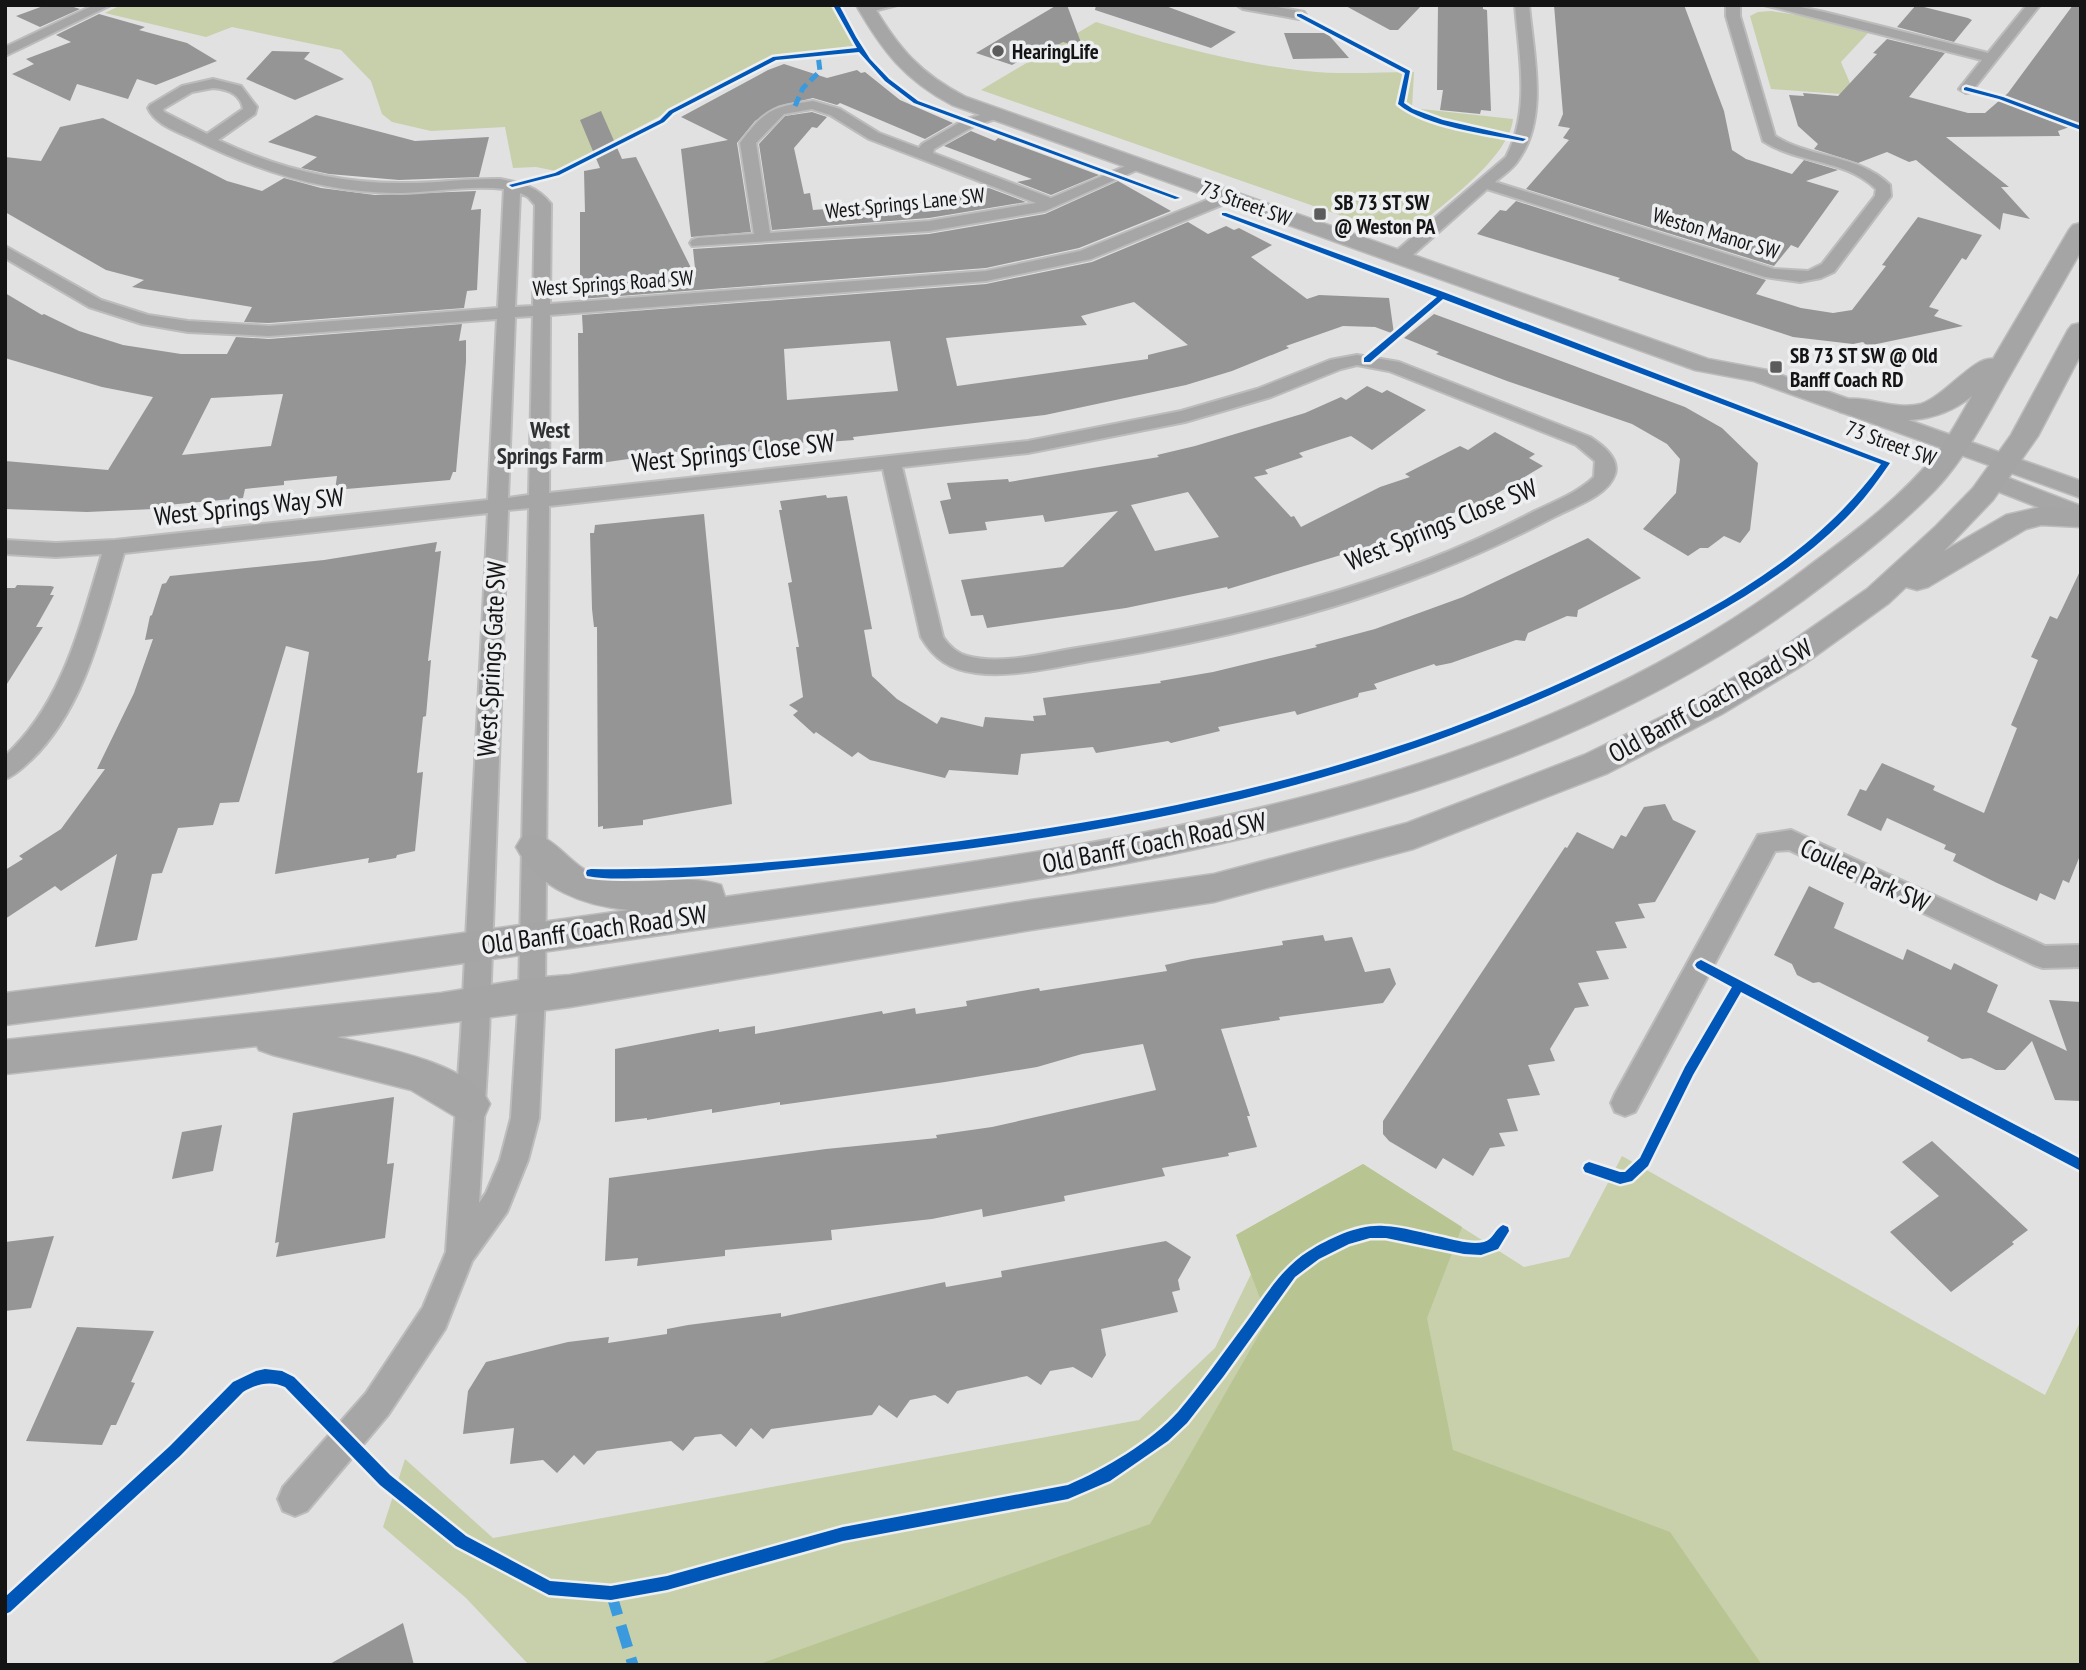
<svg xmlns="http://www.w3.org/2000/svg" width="2086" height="1670" font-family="'PT Sans Narrow',sans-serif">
<rect width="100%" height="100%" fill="#e1e1e2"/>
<g fill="#c7d0aa">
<path d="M121,5H834L857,47L774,56L556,171L536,167L513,168L505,127L431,131L392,122L382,114L371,81L341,50L232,27L206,37L105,13Z"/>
<path d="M1771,11L1803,16L1868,33L1841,62L1855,95L1771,89L1750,16L1758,12Z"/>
<path d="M1096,22C1165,44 1234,63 1306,71C1341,75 1379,72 1414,72L1412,108L1513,119C1509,158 1443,204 1413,230L1388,232L981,90Z"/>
<path d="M1622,1156L2045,1395L2081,1320V1665H529L466,1598L383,1527L405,1459L493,1538L1139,1420L1215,1348L1251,1274L1236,1235L1363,1164L1524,1267L1569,1257Z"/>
</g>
<path fill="#b8c491" d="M1363,1164L1462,1227L1427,1318L1453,1450L1670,1532L1762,1665H757L1150,1524L1268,1319L1236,1235Z"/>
<g fill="#959595" fill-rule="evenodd">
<path d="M46,5H67L80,9L40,27L16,16Z"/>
<path d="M1057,5H1067L1083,48L1063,42L1040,55L1033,53L1012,65L976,53Z"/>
<path d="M1096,5H1163L1236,32L1211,48L1095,10Z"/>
<path d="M1344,5H1422L1398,30H1390Z"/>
<path d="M1438,5H1483V9L1487,10L1491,111L1481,110L1480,114L1440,110L1443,90H1437Z"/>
<path d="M1554,5H1684L1724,111L1732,150L1746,159L1792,174L1804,160L1838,170L1806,181L1839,191L1798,248L1791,245L1774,266L1526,189L1569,140L1563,138L1570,128L1558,126L1563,114Z"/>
<path d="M1916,5L1968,18L1972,20L1954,42L1897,27Z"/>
<path d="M2073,5H2081V123L2058,131L2060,136L1946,137L2009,187H2001L2030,219L2003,213L2000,230L1916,160L1909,162L1887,152L1858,163L1814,149L1818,144L1798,126L1789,95L1804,96L1803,93L1838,96L1877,54L1873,53L1887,39L1945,53L1909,97L1968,113H1985L2008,93Z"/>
<path d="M99,14L145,27L139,30L187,43L217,61L156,85L137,79L128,99L77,84L70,101L12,74L34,64L26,59L71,42L56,35Z"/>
<path d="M1284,33H1327L1349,58L1293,59Z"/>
<path d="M272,51L310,52L304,59L344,79L295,100L246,79Z"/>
<path d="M784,64L827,78L857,70L861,73L865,72L900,100L953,123L925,139L840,103L837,105L813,98L778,106L755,121L737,143L751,232L691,237L681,149L728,140L681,117L768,70Z"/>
<path d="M601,111L622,159L636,157L696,278L693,249L929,234L1045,214L1118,181L1171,211L1079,248L986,268L580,299V212H585L584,171L600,168L580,120Z"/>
<path d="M812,112L827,117L817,128L812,127L794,148L804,194L810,193L813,210L920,202L989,188L1026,202L929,218L772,230L759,144L785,116Z"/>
<path d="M316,115L415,141L489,137L479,177L399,180L329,174L301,168L317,157L268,142Z"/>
<path d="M103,118L227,181L262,191L284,178L321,188L375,195L476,191L471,210L481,209L477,290L467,291L464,308L269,323L244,322L252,307L132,287L144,280L106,270L5,212V157L41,161L60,127Z"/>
<path d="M971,131L995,141L998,138L1099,175L1051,195L1017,182L1032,179L944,146Z"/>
<path d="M1516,201L1766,280L1756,294L1801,308L1833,313L1852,310L1886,266L1882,265L1918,217L1982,235L1966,260L1962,258L1929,307L1939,310L1934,316L1963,326L1867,346L1863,342L1853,344L1793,337L1618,280L1620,278L1477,234L1500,210L1506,211Z"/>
<path d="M1188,222L1208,234L1226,226L1234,230L1239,228L1272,245L1251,257L1307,299L1319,295L1389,298L1394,334L1375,327L1343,326L1286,346L1289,348L1232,371L1186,385L1045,415L853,437L854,440L827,442V440L769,446L770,449L732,453L731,444L587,465L584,464V458H579L578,333H583L582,315L986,284L1092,262ZM1134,302L1188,345L1148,355V359L957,386L946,338L1087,325L1081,316ZM890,341L898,391L787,400L784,349Z"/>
<path d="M5,293L42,315L44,314L79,331L123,345L181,354H227L236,337L269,339L462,324L459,341L466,340V362L456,472H453L450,480L335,490L337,476L284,481V485L245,489L243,498L156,506L154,509L87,512L5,509V461L108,470L153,397L102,387L5,358ZM283,394L271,446L182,455L211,398Z"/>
<path d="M1434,314L1685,407L1722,428L1758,463L1750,530L1740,543L1724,536L1708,548H1700L1688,556L1643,529L1676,493L1680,459L1667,444L1632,424L1507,381L1436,354L1439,352L1404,338Z"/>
<path d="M1367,386L1382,393L1387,390L1426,410L1372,450L1351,436L1299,453L1303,457L1265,470L1268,474L1254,477L1291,517L1294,516L1301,527L1380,487L1410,477L1405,474L1460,446L1468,450L1495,432L1535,454L1529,458L1543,466L1491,497L1418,528L1361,549L1228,589L1227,587L1126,608L987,628L983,615L971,616L961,580L1063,567L1118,511L1045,522L1043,515L985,522L987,530L949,534L940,501L951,499L947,483L1008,479L1009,482L1159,457L1157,455L1195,446L1305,413L1341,397L1346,400ZM1188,492L1219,537L1155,551L1131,505Z"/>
<path d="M826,495L827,498L847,496L872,629L864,630L872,676L897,699L937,724L941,717L983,727L985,717L1034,721L1033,716L1046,715L1043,698L1161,683L1160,681L1213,672L1317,647L1315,645L1375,629L1463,597L1588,538L1641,578L1578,610L1577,617L1567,616L1528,633L1525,641L1516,640L1451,663L1436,666L1434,664L1374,684L1377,689L1359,693L1358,697L1297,715L1295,711L1218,727L1220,731L1171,743L1168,741L1096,753L1093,747L1021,754L1018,775L949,770L945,778L870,760L858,752L852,757L816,732L814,734L793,715L798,711L789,705L803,697L796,647H799L788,583L792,582L779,510H782L780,501Z"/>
<path d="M704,514L732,804L643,820V825L603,829V826L598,827L597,627H594L592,609L590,533H594L595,525Z"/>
<path d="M437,542L435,552L441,551L428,661L431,660L426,716L423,717L417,773L423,772L415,851L397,855L396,858L368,863L369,858L275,874L309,652L286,646L239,802L220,803L213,825L178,828L162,873L152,874L137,940L95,947L117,854L61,891L55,886L5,919V870L23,859L19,856L61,829L105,769H97L134,693L153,639L145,640L150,616L152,615L162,584L166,583L170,576L324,560Z"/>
<path d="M2081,569V853L2069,883L2063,880L2055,900L2040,893L2037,901L1997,883L1953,861L1956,854L1944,849L1946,845L1887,818L1881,831L1847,815L1860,789L1866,791L1882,763L1935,786L1933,790L1984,813L2017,728L2011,725L2038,660L2031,657L2050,616L2057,619L2062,609Z"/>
<path d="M17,585L51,586L54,587L50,595H54L36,627H43L5,687V588H15Z"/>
<path d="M1665,804L1673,820L1696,831L1655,902L1638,904L1645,918L1615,922L1627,948L1596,951L1609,979L1578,983L1589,1006L1575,1008L1550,1049L1555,1061L1528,1065L1540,1095L1507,1099L1518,1131L1499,1133L1505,1146L1490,1148L1473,1176L1443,1158L1436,1169L1389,1141L1383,1134V1121L1565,847L1567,848L1577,832L1613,849L1621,835L1626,837L1644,807Z"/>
<path d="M1809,886L1844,903L1834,928L1903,960L1907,949L1951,970L1954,963L1998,985L1987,1012L2067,1051L2049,1000L2081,1002V1101L2055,1100L2032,1041L2005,1070H1996L1971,1058L1962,1059L1927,1041L1929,1037L1819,982L1813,983L1797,975L1792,964L1774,955Z"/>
<path d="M1323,935L1325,941L1352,937L1365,972L1390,968L1396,984L1383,1003L1279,1017L1280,1020L1221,1029L1250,1116H1247L1257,1147L1228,1153L1229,1156L1162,1168L1165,1176L1064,1196L1065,1201L983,1217L982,1209L932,1219L831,1230L832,1240L725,1250V1256L688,1260L637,1266L638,1258L605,1261L609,1178L826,1149L937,1138L936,1135L992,1127L1156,1090L1143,1044L1082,1054L1037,1067L945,1082L780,1105V1102L712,1113V1109L647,1120V1118L615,1122V1049L719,1029V1032L755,1026V1034L882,1011L883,1014L915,1008L916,1014L967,1006L966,1001L1039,988L1040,991L1167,971L1165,965L1192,959L1283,945L1282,941Z"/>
<path d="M394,1097L387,1164L394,1163L385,1238L276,1257L279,1242L275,1243L293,1113Z"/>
<path d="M222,1125L213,1171L172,1179L182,1132Z"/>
<path d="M1932,1141L2028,1230L2012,1242L2014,1244L1951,1292L1890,1232L1939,1196L1902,1162Z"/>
<path d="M54,1236L31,1308L5,1311V1242Z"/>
<path d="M1166,1241L1191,1257L1178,1280L1180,1290L1172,1292L1178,1312L1101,1329L1106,1355L1092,1378L1073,1367L1050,1371L1041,1385L1027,1376L957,1391L948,1404L935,1395L910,1400L897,1418L879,1405L872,1415L771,1429L763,1439L751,1428L736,1447L721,1434L695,1437L683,1451L671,1441L597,1451L584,1465L574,1455L557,1473L543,1460L510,1464L514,1428L463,1434L468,1391L486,1362L568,1342L609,1337L608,1343L667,1334V1329L688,1325L781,1313V1317L945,1282L946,1287L1002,1277L1001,1271Z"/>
<path d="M77,1327L154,1331L131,1382L135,1383L116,1425H111L102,1445L26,1441Z"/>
<path d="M403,1623L414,1665H328Z"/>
</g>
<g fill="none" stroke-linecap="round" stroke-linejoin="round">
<defs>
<g id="minor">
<path d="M94,5H111L5,56V47Z"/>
<path d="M897,5L866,13L859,9L865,5Z"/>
<path d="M1237,5H1267L1304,12L1306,15L1299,19L1243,9Z"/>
<path d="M1515,5H1529C1533,53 1549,116 1519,159C1514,168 1503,175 1495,182L1774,269L1808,271L1822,264L1875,196L1876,189C1846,159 1798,164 1763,141L1726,16V5H1740V16L1775,136C1811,159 1858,154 1890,185L1891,196L1834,272L1821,278L1800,282L1765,277L1487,189L1406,261H1394L1392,257L1394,253L1506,157C1531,110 1519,56 1515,5Z"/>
<path d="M1764,5H1791L1824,12L1988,53L2027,5H2040L1971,92L1966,93L1959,89L1982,60Z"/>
<path d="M213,79L241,86L257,107L255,114L218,140C275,167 335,183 399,183C432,184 466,178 500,179C521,183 537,186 551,204L550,304L986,271L1080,251L1222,194H1234L1236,197L1234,200L1091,259L986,281L550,315L549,493L1028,441L1181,411L1257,389L1330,360L1357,355L1399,362L1590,437C1601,444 1620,458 1615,474C1608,496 1575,506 1556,516C1412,592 1257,634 1097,660C1058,666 1015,678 976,673C950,670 934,659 921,637L883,469L549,506L545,994L539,1118L528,1160L507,1212L472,1261L445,1329L388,1415L307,1511L295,1516L283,1511L278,1499L283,1487L366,1393L423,1307L446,1252L461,1035L488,513L124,553C103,623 86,707 31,760C23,767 16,775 5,779V756C63,703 80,626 102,554L56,557L5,554V540L56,543L115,540L488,500L497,319L269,336L188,332L142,324L89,307L5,258V246L101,300L148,315L188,321L269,326L498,308L504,189C470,185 436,192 402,193C329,194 260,172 195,140C179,132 155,125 148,108L150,105L182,86ZM213,88C227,89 241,94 243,109L207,134L164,112L163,109L192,92ZM520,193L528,197L535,205L533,306L515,307ZM533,316L529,495L508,498L515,317ZM1357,365L1389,371L1576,445L1595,461L1594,477C1576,495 1547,504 1525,516C1387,587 1236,622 1083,647C1048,652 1003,666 967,656C957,653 949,646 943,637L902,467L1028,453L1185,422L1271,397L1341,369ZM529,508L519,994L511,1118L500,1160L486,1193L479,1203L489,1035L508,510Z"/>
<path d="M813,101L840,109L879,133L919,148L922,144L964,120L996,110L1001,111L1003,114L1001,117L974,126L934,149L933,153L1051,198L1135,162H1145L1148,165L1045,211L929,231L692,246L690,243L692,240L698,238L754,234L740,143C766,109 772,107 813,101ZM812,109L830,115L869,139L1036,203L929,221L770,233L756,143L784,114Z"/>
<path d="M1791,830L2045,946L2081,945V967L2043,968L2034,965L1789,850L1775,851L1635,1112L1625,1116L1615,1112L1611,1103L1615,1094L1758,835Z"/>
</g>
<g id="tertiary">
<path d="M856,5H873C899,49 920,73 966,97L1708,359L1767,370L2081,481V498L1754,381L1695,370L952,105C904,79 883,52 856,5Z"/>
<path d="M1993,472L2081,506V524L1984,486L1980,480L1984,474Z"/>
</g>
<g id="secondary">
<path d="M2081,223V251C2056,295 2031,338 2006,382C1985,419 1965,458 1936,489C1903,523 1866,552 1830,580C1515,825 1092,874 709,928C475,962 240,995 5,1025V993L282,958L629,910C584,906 538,889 516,847L522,837C553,827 566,866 598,876C638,889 682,872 721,885L725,897C1095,845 1497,802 1805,569C1850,535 1899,500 1935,455C1950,437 1960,416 1972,396C1935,426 1894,423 1849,414L1840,412L1836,406L1840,400C1866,394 1893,411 1921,404C1944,397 1974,356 1993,359L2069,230L2073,225Z"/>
<path d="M2081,323V354L2038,436L1993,500L1944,551L2006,515L2041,507L2081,509V527L2041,525L2026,529L1928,587L1917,590L1906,587L1889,603L1803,665L1722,714L1608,773L1413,849L1214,902L1031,930L570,1007L337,1037C379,1047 471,1063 490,1104L484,1117L470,1122L456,1117L411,1090L273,1055L259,1050L257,1046L5,1074V1040L441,993L532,978L570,975L1031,900L1214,874L1407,823L1584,755L1700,698L1781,649L1867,589L1936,526L1973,488L2011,435L2068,330L2072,325Z"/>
</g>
</defs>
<use href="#minor" stroke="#bcbcbd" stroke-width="4"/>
<use href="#tertiary" stroke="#bcbcbd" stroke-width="3"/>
<use href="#secondary" stroke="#bcbcbd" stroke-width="3"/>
<use href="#minor" fill="#a6a6a6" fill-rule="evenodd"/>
<use href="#tertiary" fill="#a6a6a6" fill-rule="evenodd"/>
<use href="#secondary" fill="#a5a5a6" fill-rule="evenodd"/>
<path stroke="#3b9ade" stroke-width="5" stroke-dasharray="10 5" stroke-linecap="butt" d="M795,106L803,88L820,71L818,55"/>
<path stroke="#3b9ade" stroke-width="11" stroke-dasharray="23 11" stroke-linecap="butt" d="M611,1593L633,1665"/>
<defs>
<g id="cycleway">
<path d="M833,5H839L856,37L870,59L889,79L918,101L1180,198L1175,199L914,103L885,81L859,52L776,60L673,113L664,122L559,175L512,187L509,185L555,173L660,120L669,111L773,57L857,48Z"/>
<path d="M1297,14H1301L1410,71L1404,103L1413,109L1443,120L1526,139L1523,141C1487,134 1426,127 1398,104L1405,73L1297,16Z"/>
<path d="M1966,87L2003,97L2081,126V130L1999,99L1964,90V88Z"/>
<path d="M1222,213H1226L1446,293L1890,463C1877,482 1863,501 1846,518C1786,578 1709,619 1634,656C1552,696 1467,732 1380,760C1203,817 1018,846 833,864C773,870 712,877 650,878C630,878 607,880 587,876L586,873L587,870L591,869C693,871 795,861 897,849C1058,830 1219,803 1374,754C1461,727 1545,692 1626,652C1721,606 1818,552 1881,464L1443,299L1370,362H1364V358L1437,297L1222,215Z"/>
<path d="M1701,960L2081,1159V1171L1741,992L1693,1075L1648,1166L1632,1181L1620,1184L1585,1172L1583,1168L1585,1164L1589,1162L1620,1172H1625L1640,1158L1685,1067L1732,987L1697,968L1695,965L1697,962Z"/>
<path d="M1503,1225L1508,1227L1509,1231L1498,1249L1481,1255L1464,1254L1386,1238H1370L1349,1244L1319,1259L1295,1277L1223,1377L1187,1423L1168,1441L1110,1481L1068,1499L843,1541L667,1590L611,1600L549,1595L456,1546L380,1485L285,1387C270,1380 257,1384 243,1392L180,1456L10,1612L5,1614V1597L170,1446L233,1382L256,1371L265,1369L282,1371L294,1377L390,1475L466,1536L550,1581L611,1586L667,1576L843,1527L1068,1485C1105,1469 1151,1442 1178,1412C1201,1385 1222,1355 1243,1327C1263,1300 1280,1269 1309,1251C1330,1238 1359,1224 1384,1226C1403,1227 1423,1233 1442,1237C1455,1240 1471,1245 1484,1242C1493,1240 1495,1229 1503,1225Z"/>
</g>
</defs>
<use href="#cycleway" stroke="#eeeff0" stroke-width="5"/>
<use href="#cycleway" fill="#0057b8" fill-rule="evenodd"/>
</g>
<g fill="#5c5c5c" stroke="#eeeff0" stroke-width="2.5">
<circle cx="998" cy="51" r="7"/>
<rect x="1313" y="207" width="14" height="14" rx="3.5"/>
<rect x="1769" y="360" width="14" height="14" rx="3.5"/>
</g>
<g text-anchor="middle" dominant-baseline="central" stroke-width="7" stroke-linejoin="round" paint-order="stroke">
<g font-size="21" font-weight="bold" fill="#141414" stroke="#eeeff0" text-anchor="start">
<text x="1012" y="51">HearingLife</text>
<text x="1334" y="202">SB 73 ST SW<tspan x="1334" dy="24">@ Weston PA</tspan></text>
<text x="1790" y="355">SB 73 ST SW @ Old<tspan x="1790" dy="24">Banff Coach RD</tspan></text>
</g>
<g font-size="21" fill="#141414" stroke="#eeeff0">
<text transform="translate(905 203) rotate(-6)">West Springs Lane SW</text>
<text transform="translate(1246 203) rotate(20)">73 Street SW</text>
<text transform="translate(1716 233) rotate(17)">Weston Manor SW</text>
<text transform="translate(613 283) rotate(-4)">West Springs Road SW</text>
<text transform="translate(1891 443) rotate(20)">73 Street SW</text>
</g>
<g font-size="23" font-weight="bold" fill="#2f3031" stroke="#eeeff0">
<text x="550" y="429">West<tspan x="550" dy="26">Springs Farm</tspan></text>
</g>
<g font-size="26" fill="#141414" stroke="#eeeff0">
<text transform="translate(733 452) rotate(-6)">West Springs Close SW</text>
<text transform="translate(249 506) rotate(-6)">West Springs Way SW</text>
<text transform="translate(1441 524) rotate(-22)">West Springs Close SW</text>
<text transform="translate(491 659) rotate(-87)">West Springs Gate SW</text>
<text transform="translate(1710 700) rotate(-29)">Old Banff Coach Road SW</text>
<text transform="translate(1154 842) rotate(-11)">Old Banff Coach Road SW</text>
<text transform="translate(1865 875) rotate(25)">Coulee Park SW</text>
<text transform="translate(594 929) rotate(-8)">Old Banff Coach Road SW</text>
</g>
</g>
<rect width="2086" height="1670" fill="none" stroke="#141414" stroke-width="14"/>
</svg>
